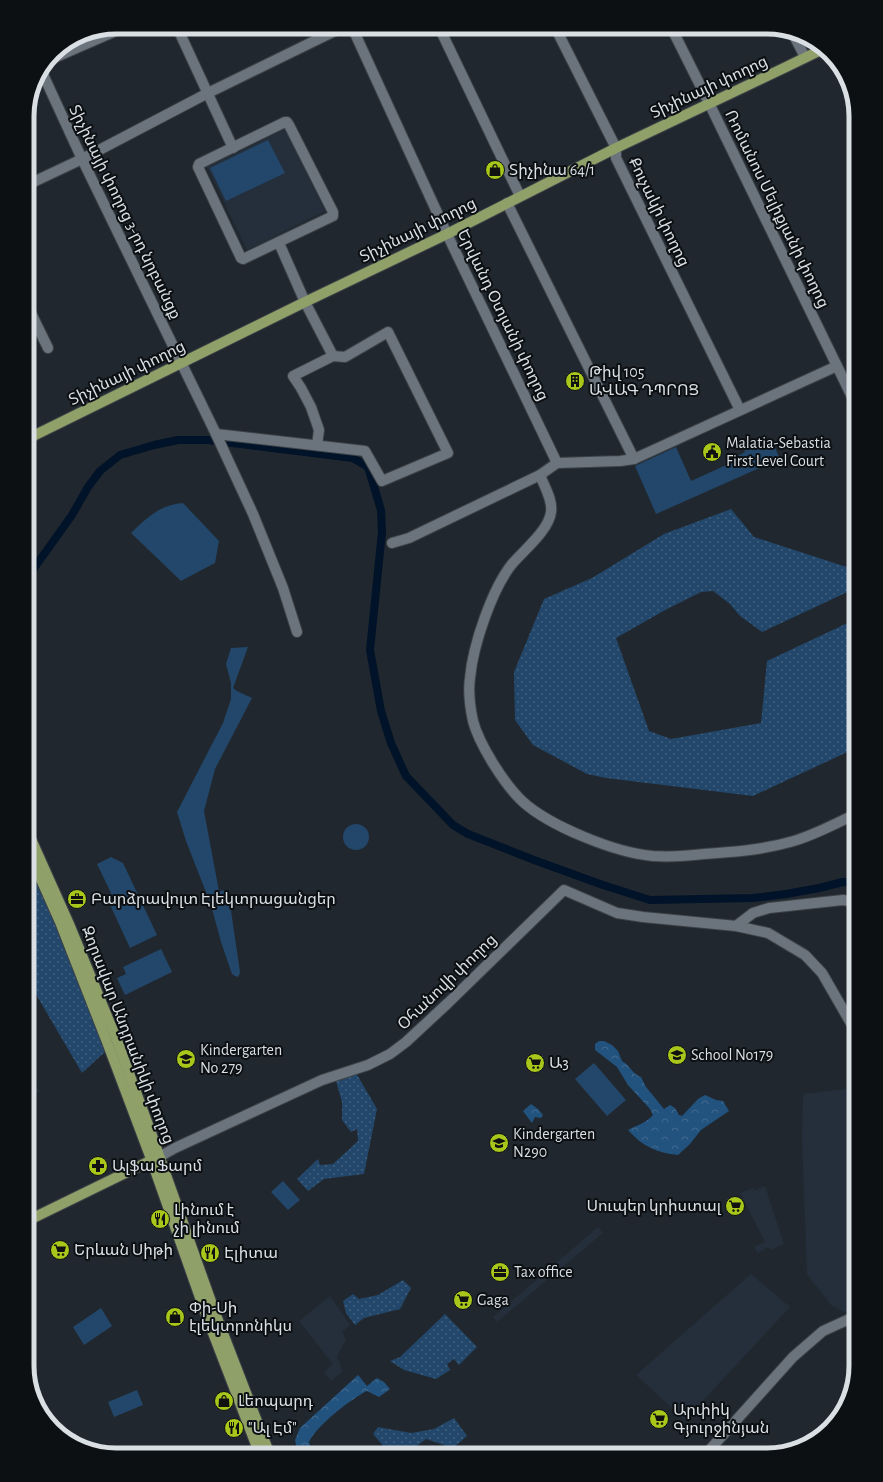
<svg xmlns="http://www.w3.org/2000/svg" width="883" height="1482" font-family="'Alegreya Sans','Noto Sans Armenian',sans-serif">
<defs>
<pattern id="forest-crowns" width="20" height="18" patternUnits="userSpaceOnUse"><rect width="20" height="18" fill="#22527e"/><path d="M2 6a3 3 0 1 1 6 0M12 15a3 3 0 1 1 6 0" fill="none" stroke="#426a90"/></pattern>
<pattern id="park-dots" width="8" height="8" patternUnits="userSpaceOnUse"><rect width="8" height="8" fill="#23476a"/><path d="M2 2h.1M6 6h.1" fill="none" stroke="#42617f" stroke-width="1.8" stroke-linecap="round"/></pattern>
</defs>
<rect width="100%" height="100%" fill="#20272e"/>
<g fill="#242f3b">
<path d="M285,129L325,211L247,250L207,167Z"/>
<path d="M35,1085L40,1091L31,1098L36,1104L27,1111V1092Z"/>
<path d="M846,1089L856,1090V1311L849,1314L831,1305L807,1274L802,1140L803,1094Z"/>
<path d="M765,1186L784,1244L771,1250L768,1247L758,1253L754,1247L765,1242L740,1193L753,1188L755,1190Z"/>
<path d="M598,1227L603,1233L497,1322L493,1317Z"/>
<path d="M751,1274L790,1307L685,1420L636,1375Z"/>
<path d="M330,1296L350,1325L342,1332L346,1339L337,1357L343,1371L331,1381L324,1372L333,1364L299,1321Z"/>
</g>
<g fill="#23476a">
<path d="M268,140L285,173L226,201L210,168Z"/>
<path d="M760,439L762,445L772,441L780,459L656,514L635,466L676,447L691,481L735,461L734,458L745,452L743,447Z"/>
<path d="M183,503L219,541L215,563L181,581L131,533C145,519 161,504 183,503Z"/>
<path d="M248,647L233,688L237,691L252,698L215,769L204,811L219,891L228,890L239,965L240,973L238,977L235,976L232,974L221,942L211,905L186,841L177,812L223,723L231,699V683L226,664L231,648Z"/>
<circle cx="356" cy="837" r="13"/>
<path d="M111,857L123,863L157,935L130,948L106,896L111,893L97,864Z"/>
<path d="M161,949L172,972L125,995L117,978L126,974L123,967Z"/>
<path d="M594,1063L626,1100L607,1116L575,1079Z"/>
<path d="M283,1181L300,1200L288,1210L271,1192Z"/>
<path d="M101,1308L112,1326L84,1345L73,1327Z"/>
<path d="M137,1390L143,1405L114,1417L108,1402Z"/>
</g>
<g fill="url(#forest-crowns)">
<path d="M599,1041H604L612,1045L618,1051L622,1061C630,1065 632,1074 641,1077L646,1087L664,1109L670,1105L675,1108L679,1115L682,1116L698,1099L705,1095L716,1100L723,1101L729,1111L701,1130L690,1144L678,1155C657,1153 642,1146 628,1130C637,1125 646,1123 653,1115L650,1109L628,1085L617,1067L595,1050V1044Z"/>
<path d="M531,1104L538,1109L543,1115L541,1118L535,1117L532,1123L523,1111Z"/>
<path d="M358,1375L367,1386L377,1378L384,1382L390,1389L379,1397L367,1391C352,1398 316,1426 309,1442L312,1451V1455H298L295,1440L300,1428Z"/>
</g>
<g fill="url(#park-dots)">
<path d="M731,509L754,537L856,570V588L762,632L740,616L730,604L713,591L701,592L667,609L616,638L649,731L671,739L761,723L767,661L856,619V748L753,796L606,778L587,774L533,745L515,720L514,672L544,599L592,578L664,534Z"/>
<path d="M27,849L106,1051L82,1073L27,979Z"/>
<path d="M356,1073L377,1109L364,1174L324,1179L308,1191L297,1179L318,1159L320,1165L333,1164L358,1141L357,1129L351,1132L342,1120V1102L336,1081Z"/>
<path d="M403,1280L411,1288L400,1309L364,1318L355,1325L346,1313L343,1301L353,1294L359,1299L378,1295Z"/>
<path d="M445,1314L477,1347L459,1365L454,1359L447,1364L450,1370L436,1379L404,1370L390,1361L400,1357Z"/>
<path d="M454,1418L467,1436L453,1448L426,1439L405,1455H391L373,1434L378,1427L411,1433L434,1429Z"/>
</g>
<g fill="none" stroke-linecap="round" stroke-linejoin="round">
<path stroke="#001329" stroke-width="8" d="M27,578L72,515L88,487L100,471L120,455L154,445L178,440H208L353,458L368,467L381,510L382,532L370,650L381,711L391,743L406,776L453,825L468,834L534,860L603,885L650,900L753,898L786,894L819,888L843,882L853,883L856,885"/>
<defs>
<g id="minor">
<path d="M177,27L233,148"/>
<path d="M352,27L447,234L557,463L540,475L409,538L392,543"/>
<path d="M439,27L520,196"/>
<path d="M555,27L616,148V158L740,410"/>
<path d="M671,27L709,103L856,405"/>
<path d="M793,34L805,57"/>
<path d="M47,61L125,27"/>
<path d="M41,70L82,159L216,434L253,514L283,588L297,632"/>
<path d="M285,122H287L289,125L333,212V216L243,259L241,258L198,167L199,164Z"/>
<path d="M27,185L82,159L208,93L343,27"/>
<path d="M507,203L634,459"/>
<path d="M279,243L305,302L333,356"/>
<path d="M27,305L48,348"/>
<path d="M216,434L365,451L382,481L448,453L388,332L345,357L333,356L293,376L301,388L311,407L319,430L317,445"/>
<path d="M557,463L620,461L634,459L837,366"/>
<path d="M540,475C544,486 553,500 551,512C549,530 524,550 512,564C492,589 473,645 470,678C468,692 470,707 473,721C479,744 504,784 522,801C549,826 616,853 653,856C670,857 687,856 704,854C733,852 762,850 790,842C813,836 834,824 856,814"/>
<path d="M736,926L753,913L769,908L843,900L849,901L856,905"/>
<path d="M159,1157L175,1148L322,1080L368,1065L390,1054L406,1042L448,1003L564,890L617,913L643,917L736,926L768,933L805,955L822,973L856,1032"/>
<path d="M705,1455L793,1357L823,1331L856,1316"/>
</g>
<g id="major">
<path d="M27,439L305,302L447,234L616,148L786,67L823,49"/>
<path d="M27,830L69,924L116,1038L150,1130L214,1310L270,1455"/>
<path d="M27,848L60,922L107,1042L150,1156L208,1320L260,1455"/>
<path d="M27,1221L158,1157"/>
</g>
</defs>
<use href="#minor" stroke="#3c4247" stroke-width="12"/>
<use href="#major" stroke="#3c4247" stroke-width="12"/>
<use href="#minor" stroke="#6b747c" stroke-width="10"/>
<use href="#major" stroke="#8fa069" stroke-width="10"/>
</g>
<defs>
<symbol id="shop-disc" viewBox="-11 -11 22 22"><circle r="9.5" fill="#a9c71b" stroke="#0d1013"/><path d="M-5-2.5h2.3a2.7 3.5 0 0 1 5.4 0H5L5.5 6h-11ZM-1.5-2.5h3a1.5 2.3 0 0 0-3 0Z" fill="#111"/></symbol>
<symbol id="building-disc" viewBox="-11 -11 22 22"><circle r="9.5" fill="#a9c71b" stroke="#0d1013"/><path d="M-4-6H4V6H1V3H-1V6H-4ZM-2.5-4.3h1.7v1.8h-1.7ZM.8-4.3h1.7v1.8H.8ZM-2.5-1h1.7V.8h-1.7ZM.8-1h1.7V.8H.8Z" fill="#111"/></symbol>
<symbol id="civic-disc" viewBox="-11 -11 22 22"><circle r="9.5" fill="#a9c71b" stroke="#0d1013"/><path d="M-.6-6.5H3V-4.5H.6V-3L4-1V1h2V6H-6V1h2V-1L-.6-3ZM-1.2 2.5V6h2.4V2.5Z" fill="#111"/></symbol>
<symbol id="office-disc" viewBox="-11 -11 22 22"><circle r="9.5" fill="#a9c71b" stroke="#0d1013"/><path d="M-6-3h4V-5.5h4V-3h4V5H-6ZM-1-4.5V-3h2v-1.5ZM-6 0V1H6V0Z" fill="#111"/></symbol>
<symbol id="school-disc" viewBox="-11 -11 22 22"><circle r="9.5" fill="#a9c71b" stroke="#0d1013"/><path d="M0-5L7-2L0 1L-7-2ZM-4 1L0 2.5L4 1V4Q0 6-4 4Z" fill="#111"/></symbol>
<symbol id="supermarket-disc" viewBox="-11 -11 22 22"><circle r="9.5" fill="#a9c71b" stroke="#0d1013"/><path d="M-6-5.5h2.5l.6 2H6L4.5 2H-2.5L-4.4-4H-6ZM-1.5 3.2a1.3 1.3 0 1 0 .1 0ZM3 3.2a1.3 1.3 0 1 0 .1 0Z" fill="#111"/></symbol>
<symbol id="pharmacy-disc" viewBox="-11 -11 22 22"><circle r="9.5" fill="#a9c71b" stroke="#0d1013"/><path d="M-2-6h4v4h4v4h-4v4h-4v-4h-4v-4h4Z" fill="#111"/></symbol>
<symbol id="restaurant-disc" viewBox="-11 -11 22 22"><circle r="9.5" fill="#a9c71b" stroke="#0d1013"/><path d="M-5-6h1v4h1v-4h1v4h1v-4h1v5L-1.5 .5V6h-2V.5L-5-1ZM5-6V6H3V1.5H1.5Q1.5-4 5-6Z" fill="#111"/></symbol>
</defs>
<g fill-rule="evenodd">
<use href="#shop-disc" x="484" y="159" width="22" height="22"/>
<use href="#building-disc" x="564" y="370" width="22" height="22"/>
<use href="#civic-disc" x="701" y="441" width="22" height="22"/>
<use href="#office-disc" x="66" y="888" width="22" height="22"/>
<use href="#school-disc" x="666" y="1044" width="22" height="22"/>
<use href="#school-disc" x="175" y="1048" width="22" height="22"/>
<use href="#supermarket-disc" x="524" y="1052" width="22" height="22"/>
<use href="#school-disc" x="488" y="1132" width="22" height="22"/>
<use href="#pharmacy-disc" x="87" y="1155" width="22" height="22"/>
<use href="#supermarket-disc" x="724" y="1195" width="22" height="22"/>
<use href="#restaurant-disc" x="149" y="1208" width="22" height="22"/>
<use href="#supermarket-disc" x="49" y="1239" width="22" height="22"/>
<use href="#restaurant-disc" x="199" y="1242" width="22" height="22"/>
<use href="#office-disc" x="489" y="1261" width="22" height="22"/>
<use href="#supermarket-disc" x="452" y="1289" width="22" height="22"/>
<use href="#shop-disc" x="164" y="1306" width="22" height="22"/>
<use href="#shop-disc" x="213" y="1390" width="22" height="22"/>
<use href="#supermarket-disc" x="648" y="1408" width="22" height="22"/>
<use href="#restaurant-disc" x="223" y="1417" width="22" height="22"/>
</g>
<g text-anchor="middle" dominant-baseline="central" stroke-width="4" stroke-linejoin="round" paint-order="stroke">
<g font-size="16" fill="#dadfe4" stroke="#0d1013">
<text transform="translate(709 87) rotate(-25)">Տիչինայի փողոց</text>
<text transform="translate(777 209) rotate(64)">Ռոմանոս Մելիքյանի փողոց</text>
<text transform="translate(125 212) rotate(64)">Տիչինայի փողոց 3-րդ նրբանցք</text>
<text transform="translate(659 212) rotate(64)">Քուչակի փողոց</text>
<text transform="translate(418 230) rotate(-26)">Տիչինայի փողոց</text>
<text transform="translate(503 315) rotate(64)">Երվանդ Օտյանի փողոց</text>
<text transform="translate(127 373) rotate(-26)">Տիչինայի փողոց</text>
<text transform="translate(447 982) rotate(-44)">Օհանովի փողոց</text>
<text transform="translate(128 1035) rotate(69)">Զորավար Անդրանիկի փողոց</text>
</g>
<g font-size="16" fill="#dadfe4" stroke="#0d1013" text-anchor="start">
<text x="509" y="170">Տիչինա 64/1</text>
<text x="589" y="372">Թիվ 105<tspan x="589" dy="18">ԱՎԱԳ ԴՊՐՈՑ</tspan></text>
<text x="726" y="443">Malatia-Sebastia<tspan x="726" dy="18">First Level Court</tspan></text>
<text x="91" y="899">Բարձրավոլտ Էլեկտրացանցեր</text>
<text x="200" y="1050">Kindergarten<tspan x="200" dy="18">No 279</tspan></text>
<text x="691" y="1055">School No179</text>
<text x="549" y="1063">Ա3</text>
<text x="513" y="1134">Kindergarten<tspan x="513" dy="18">N290</tspan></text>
<text x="112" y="1166">Ալֆա Ֆարմ</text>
<text x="721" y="1206" text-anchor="end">Սուպեր կրիստալ</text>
<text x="174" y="1210">Լինում է<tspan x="174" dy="18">չի լինում</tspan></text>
<text x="74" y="1250">Երևան Սիթի</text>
<text x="224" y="1253">Էլիտա</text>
<text x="514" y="1272">Tax office</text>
<text x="477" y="1300">Gaga</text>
<text x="189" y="1308">Փի-Սի<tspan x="189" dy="18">էլեկտրոնիկս</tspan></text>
<text x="238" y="1401">Լեոպարդ</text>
<text x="673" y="1410">Արփիկ<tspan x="673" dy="18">Գյուրջինյան</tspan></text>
<text x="248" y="1428">"Ալ Էմ"</text>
</g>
</g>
<path d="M0 0H883V1482H0ZM116 34H767A82 82 0 0 1 849 116V1366A82 82 0 0 1 767 1448H116A82 82 0 0 1 34 1366V116A82 82 0 0 1 116 34Z" fill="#0d1013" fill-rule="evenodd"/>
<path fill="none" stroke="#dadfe4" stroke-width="5" d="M116 34H767A82 82 0 0 1 849 116V1366A82 82 0 0 1 767 1448H116A82 82 0 0 1 34 1366V116A82 82 0 0 1 116 34Z"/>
</svg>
